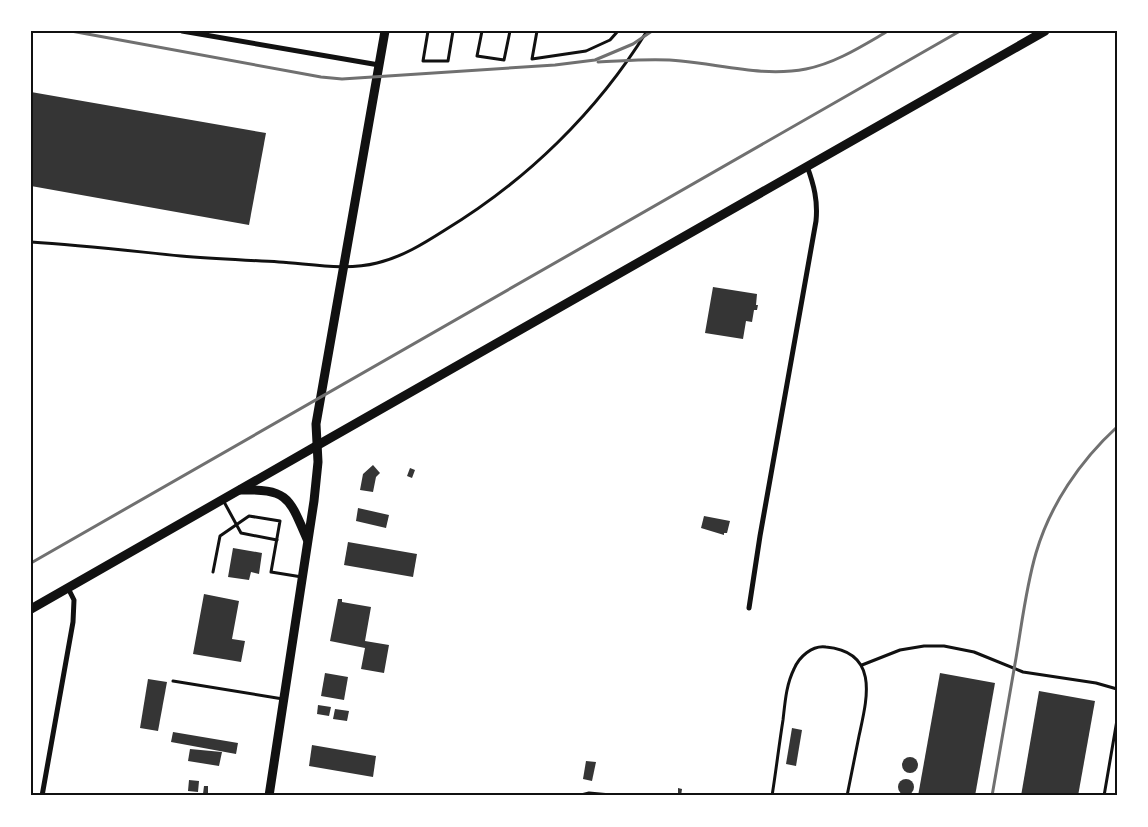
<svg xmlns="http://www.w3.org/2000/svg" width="1148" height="827" font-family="'Alegreya Sans',sans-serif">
<rect width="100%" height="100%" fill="#fff"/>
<g fill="#353535">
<path d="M31,92L266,133L249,225L31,186Z"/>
<path d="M713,287L757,294L756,305H758L757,310H754L752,322L746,321L743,339L705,333Z"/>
<path d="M373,465L380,473L376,477L373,492L360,490L363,474Z"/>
<path d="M410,468L415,470L412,478L407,476Z"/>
<path d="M358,508L389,515L386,528L356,521Z"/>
<path d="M704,516L730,521L727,533H724V535L701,528Z"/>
<path d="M348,542L417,554L413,577L344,565Z"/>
<path d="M233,548L262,553L259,574L251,572L249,580L228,577Z"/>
<path d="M204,594L239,601L232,639L245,641L241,662L193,654Z"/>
<path d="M338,599H342V602L371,607L365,641L389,645L384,673L361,669L365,648L330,641Z"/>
<path d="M325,673L348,677L344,700L321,696Z"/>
<path d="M940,673L995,683L975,796H918Z"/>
<path d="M148,679L167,682L158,731L140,728Z"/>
<path d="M1039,691L1095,701L1078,796H1021Z"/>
<path d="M318,705L331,707L329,716L317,714Z"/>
<path d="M335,709L349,711L347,721L333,719Z"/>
<path d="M792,728L802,730L796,766L786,764Z"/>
<path d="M173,732L238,743L236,754L171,742Z"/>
<path d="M312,745L376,756L373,777L309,766Z"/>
<path d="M190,749L222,752L219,766L188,761Z"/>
<circle cx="910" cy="765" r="8"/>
<path d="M586,761L596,762L592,781L583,779Z"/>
<circle cx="906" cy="787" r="8"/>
<path d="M189,780L199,781L198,792L188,791Z"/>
<path d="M204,786H208V794H203Z"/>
<path d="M678,788L682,789L681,796H678Z"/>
</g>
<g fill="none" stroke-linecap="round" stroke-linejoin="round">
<g stroke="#111" stroke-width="3">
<path d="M428,31L423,61H448L453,31"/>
<path d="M482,31L477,56L504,60L510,31"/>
<path d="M537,31L532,59L586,51L610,40L618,31"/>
<path d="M31,242C81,245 131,251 181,256C214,259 247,260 279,262C311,264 346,271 377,263C402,257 423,244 445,230C526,181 597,112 647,31"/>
<path d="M223,500L241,533L277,540"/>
<path d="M213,572L220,536L249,516L280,521L271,572L302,577"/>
<path d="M862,665L900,650L924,646H944L974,652L1023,672L1096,683L1117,689"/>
<path d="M173,681L283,699"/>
<path d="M577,796L589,793L622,796"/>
<path d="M772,796C776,771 779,745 783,720C785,703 786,685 794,669C799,657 812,645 826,647C880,652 867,699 859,736C855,756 851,776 847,796"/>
<path d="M1104,796L1117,720"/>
</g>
<g stroke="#111" stroke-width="5">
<path d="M182,31L379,65"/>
<path d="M749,608L760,536L816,221C818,201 814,185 807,166"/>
<path d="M42,796L73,622L74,600L68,588"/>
</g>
<g stroke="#111" stroke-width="9">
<path d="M240,490C288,489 289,497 307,539"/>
<path d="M31,609L318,445"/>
<path d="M269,796L314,501L318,462L316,424L385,31"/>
</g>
<path stroke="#111" stroke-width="9" d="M318,445L1045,31"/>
<g stroke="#707070" stroke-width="3">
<path d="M71,31L321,77L342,79L555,65L595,60L633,44L652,31"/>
<path d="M598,62C625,61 654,58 681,61C723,65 764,77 806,69C836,63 862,46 888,31"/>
<path d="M31,563L960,31"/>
<path d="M992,796C1000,750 1008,704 1016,658C1022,623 1026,587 1036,553C1050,505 1080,461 1117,427"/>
</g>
</g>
<rect width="1148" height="827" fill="none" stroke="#ffffff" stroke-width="65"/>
<rect x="32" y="32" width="1084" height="762" fill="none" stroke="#111" stroke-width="2"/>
</svg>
